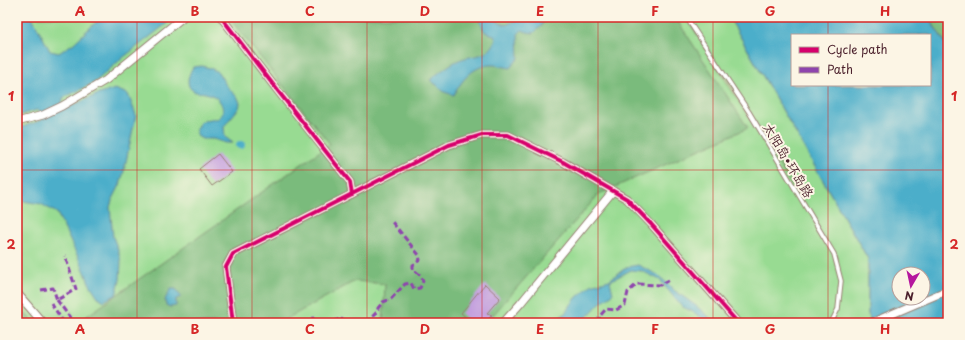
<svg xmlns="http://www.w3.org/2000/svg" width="965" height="340" font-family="'Playpen Sans','LXGW WenKai TC',sans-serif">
<rect width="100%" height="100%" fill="#fcf5e5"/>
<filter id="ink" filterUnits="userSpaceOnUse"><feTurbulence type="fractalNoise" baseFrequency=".025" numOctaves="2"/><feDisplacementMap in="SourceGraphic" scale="8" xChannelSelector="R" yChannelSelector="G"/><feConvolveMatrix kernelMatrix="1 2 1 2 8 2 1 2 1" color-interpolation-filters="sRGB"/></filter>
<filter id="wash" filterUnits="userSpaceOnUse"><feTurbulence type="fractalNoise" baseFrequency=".012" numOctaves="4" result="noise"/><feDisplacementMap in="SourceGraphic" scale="16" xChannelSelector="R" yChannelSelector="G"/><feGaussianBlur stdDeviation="0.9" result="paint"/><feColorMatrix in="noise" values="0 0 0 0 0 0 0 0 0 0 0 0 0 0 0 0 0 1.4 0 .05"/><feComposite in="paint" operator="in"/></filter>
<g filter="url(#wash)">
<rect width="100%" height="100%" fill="#e7e0bb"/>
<path fill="#98db92" stroke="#717d5e" d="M17,17H686L793,187L749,112L686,17H729L868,259V314L872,323H17Z"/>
<g fill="#7abb7c" stroke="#626d54">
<path d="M228,17H675L748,128L599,194L486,323H383L385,284L355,281L279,323H77L330,144Z"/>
<path d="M928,17H948V47Z"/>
<path d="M17,304L34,323H17Z"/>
</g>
<g fill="#4baeca" stroke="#4a667a" fill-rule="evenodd">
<path d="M17,17H32L50,51L59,53L74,43L95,23L106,17H173L170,21L120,60L94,83L63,98L62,106L69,107L96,95L115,89L128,94L136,115L124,171L120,185L112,201L110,207L113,237L117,247L121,261L120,280L116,295L104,301L98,297L89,283L85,272L57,213L41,204L17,200V129L42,120L43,115L37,110L17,116Z"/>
<path d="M482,17H493L498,22L506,25L517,20L519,17H545L542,25L534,33L527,32L522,30L518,34L519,58L510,68C505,67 500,66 494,65C475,64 462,79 454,95L444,92L438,86L430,80C437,74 451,63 459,60C474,54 488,59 496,40L494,35L485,32L480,22Z"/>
<path d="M729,17H928L948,47V323H872L868,314V259ZM792,35H930V85H792ZM899,274H923V298H899Z"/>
<path d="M202,66L210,68L218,72L226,85L238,98L240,103L239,108L229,120L224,127L225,137L233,143H226L213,139H202L197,136C195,125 200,120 210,119C214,118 217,120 220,117C221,116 222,113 223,112C223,101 215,95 205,93C202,92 199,93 196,92C184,88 188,75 193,67Z"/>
<path d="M638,265L658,275L675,291L695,305L716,323H709L708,322L695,313L681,306L660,280L642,271L631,270L610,281L613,294L600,303L581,323H554L565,313L576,298L591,285L609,280L627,267Z"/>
<path d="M170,289H176L181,297L176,299V306L170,307L166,305C163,296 169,297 170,289Z"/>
</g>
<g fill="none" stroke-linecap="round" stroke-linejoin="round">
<path stroke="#4baeca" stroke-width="8" d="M240,145H241"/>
</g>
<g id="blocks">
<g fill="#c29ede">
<path d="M218,154L232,172L212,186L199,169Z"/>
<path d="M485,284L500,298L487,313L492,315L485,323H472L461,313Z"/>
</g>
</g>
</g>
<g filter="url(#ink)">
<use href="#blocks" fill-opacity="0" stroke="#988073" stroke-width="1"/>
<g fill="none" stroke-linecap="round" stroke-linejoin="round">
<defs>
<path id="lane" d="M686,17L749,112L834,254L841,281L838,309L831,323"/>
<g id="street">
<path d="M221,17L278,91L350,182L352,194"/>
<path d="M17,122L43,115L62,106L106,80L183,17"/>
<path d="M17,293L43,323"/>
<path d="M233,323L226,267L233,254L449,145L482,135H508L563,162L627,199L651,224L738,323"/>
<path d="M503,323L520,304L613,191"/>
<path d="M871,323L948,290"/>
</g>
</defs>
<use href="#lane" stroke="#988073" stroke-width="5.5"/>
<use href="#street" stroke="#988073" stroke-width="9"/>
<use href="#lane" stroke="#fff" stroke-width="3.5"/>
<use href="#street" stroke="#fff" stroke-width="7"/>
<g stroke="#8e44ad" stroke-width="3" stroke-dasharray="6 3" stroke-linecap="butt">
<path d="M41,290L53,288L57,300L76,289L65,256"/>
<path d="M57,300L74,323"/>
<path d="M51,303L64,323"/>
<path d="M312,317L316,323"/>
<path d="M334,323L340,318L346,323"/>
<path d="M366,323L377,312L378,308L383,302L391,299L405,284L411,283L414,289L420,288L423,281L421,276L413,269V265L420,260L419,255L392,222"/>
<path d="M600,323L599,317L606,309L616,310L625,305L628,292L637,284L660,285L669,280"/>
</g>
<defs>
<g id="cycleway">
<path d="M221,17L278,91L350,182L352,194"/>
<path d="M233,323L226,267L233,254L449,145L482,135H508L563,162L627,199L651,224L738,323"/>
</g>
</defs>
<use href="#cycleway" stroke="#fcf5e5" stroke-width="6"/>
<use href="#cycleway" stroke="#d6006c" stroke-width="4"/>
</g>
</g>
<path fill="none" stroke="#d62828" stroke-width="1" stroke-opacity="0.55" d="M137,17V323M252,17V323M367,17V323M482,17V323M598,17V323M713,17V323M828,17V35M828,85V323M17,170H948"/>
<g text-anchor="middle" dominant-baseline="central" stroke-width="4" stroke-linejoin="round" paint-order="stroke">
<g font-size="13" fill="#4a1f2b" stroke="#fcf5e5">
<text transform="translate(789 160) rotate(59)">太阳岛•环岛路</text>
</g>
</g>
<rect width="965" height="340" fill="none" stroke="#fcf5e5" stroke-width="44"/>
<rect x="791" y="34" width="140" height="52" fill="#fcf5e5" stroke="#b59f9b"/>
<rect x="799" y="47" width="20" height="6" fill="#d6006c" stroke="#b59f9b"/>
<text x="827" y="54" font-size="12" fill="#4a1f2b">Cycle path</text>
<rect x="799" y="67" width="20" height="6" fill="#8e44ad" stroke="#b59f9b"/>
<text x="827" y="74" font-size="12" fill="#4a1f2b">Path</text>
<g transform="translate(911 286) rotate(189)"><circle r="19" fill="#fcf5e5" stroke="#b59f9b"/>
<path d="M0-3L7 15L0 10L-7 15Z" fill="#b5179e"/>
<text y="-6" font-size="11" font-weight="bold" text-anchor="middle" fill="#4a1f2b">N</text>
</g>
<rect x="22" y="22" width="921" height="296" fill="none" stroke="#d62828" stroke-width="1.5"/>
<g font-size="13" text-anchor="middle" font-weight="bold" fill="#d62828">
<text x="80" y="16">A</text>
<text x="195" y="16">B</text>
<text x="310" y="16">C</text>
<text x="425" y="16">D</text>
<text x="540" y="16">E</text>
<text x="655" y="16">F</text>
<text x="770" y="16">G</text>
<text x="885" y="16">H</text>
<text x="11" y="101">1</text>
<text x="954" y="101">1</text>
<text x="11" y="249">2</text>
<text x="954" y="249">2</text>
<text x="80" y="334">A</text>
<text x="195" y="334">B</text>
<text x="310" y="334">C</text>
<text x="425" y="334">D</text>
<text x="540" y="334">E</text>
<text x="655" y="334">F</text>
<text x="770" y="334">G</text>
<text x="885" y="334">H</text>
</g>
</svg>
